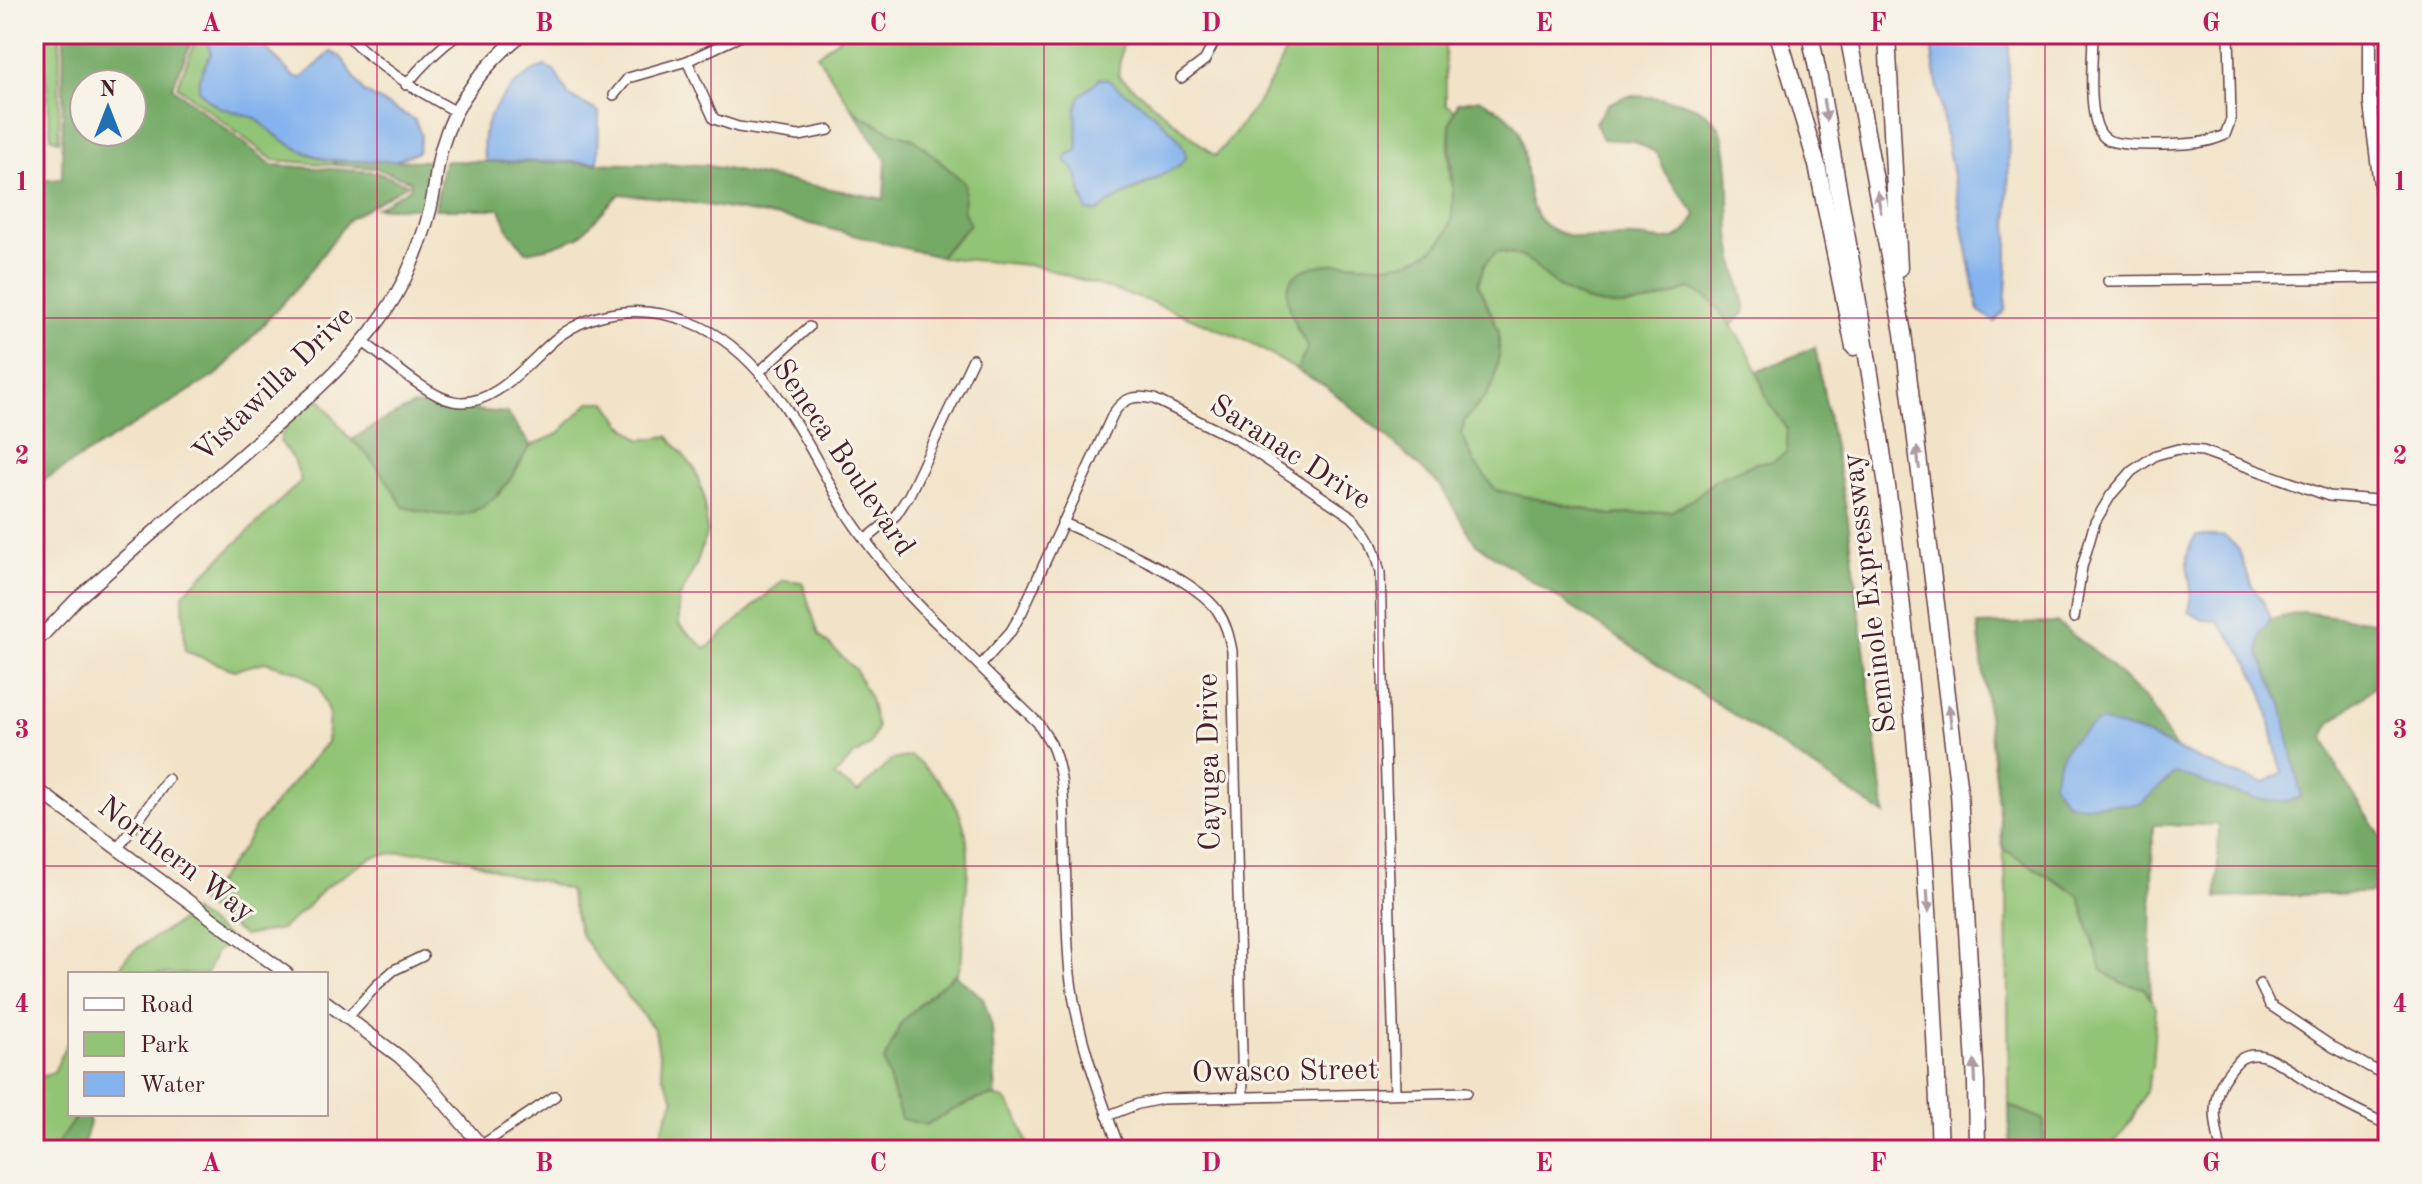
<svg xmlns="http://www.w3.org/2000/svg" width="2422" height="1184" font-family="'Old Standard TT',serif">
<rect width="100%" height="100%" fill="#f7f3e8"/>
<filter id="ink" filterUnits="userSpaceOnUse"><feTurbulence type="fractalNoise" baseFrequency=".0125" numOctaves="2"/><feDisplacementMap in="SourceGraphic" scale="16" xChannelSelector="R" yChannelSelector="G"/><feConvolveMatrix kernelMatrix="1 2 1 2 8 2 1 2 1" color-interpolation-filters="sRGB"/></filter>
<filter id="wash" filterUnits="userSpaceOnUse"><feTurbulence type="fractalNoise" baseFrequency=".006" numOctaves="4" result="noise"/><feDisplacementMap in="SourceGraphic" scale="32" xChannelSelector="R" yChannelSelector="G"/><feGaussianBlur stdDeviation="1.8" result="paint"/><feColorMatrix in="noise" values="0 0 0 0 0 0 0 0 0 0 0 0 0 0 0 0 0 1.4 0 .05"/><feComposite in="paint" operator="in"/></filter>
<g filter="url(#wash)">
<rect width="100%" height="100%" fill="#f2e3c8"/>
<g fill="#91c475" stroke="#6e7250" stroke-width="2" fill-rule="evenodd">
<path d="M42,34H60L59,141L51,137Z"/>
<path d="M186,34H204L211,53C206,65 194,81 202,93C212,110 235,109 252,116C263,121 271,132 281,139C296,149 316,159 333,160L336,165L273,160L177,86L193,48V43Z"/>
<path d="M844,34H1124L1118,75L1215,156C1249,118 1275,83 1292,34H1445L1446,104L1455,111C1447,131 1448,158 1450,179C1451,186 1454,192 1454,198C1455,241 1426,262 1387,265C1373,266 1357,263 1343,263L1296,328L1308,347L1297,370L1249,342L1154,303L1037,266L939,257L970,224L914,139L892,132L863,117L851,107L817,55ZM1076,111L1159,178L1109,203L1097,212L1082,199L1081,182L1075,169L1078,151Z"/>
<path d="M1497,251C1509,253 1522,255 1532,263C1537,266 1540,273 1545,276C1594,318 1635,310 1691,288L1712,301L1726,317L1752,358L1769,403L1787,428V452L1773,462H1759L1717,479L1693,499L1672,511L1611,515L1496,490L1474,462L1462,435L1464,421L1486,396L1494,382L1499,355V331L1478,284L1484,265Z"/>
<path d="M320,399L348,437L365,452L386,477L403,506L498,496L518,468L528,447L558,434L590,402H607L621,423L641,440L668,436L694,468L704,497L707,531L696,565L679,599V625L706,649L783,580L802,582L819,635L855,669L870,699L877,728L870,745L853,756L834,776L858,792L892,760L911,756C994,820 962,871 962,959L958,972L926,998L884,1061L892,1087L958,1108L990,1095L1005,1099L1017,1116L1030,1150H670L663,1145L661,1132L674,1098L663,1077L655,1030L597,958L580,933L569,890L546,882L512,876L472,861L436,852H400L372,857L323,889L306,908L281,929L244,936L200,903L243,848L255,827L327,742L329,715L319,687L299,672L265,662L234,670L185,651L183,594L301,481L295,462L280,441C287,419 299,408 320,399Z"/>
<path d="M2003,849L2079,895L2102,970L2120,982L2144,988L2156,1008L2152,1066L2146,1091L2132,1119L2109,1150H2043L2044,1120L2009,1105L2007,889Z"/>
<path d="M192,911L232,940L215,953L207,974H120C121,970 121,965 124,961C136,943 175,930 192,911Z"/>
<path d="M70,1038V1114H78L53,1150H34V1080L54,1072Z"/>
</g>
<g fill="#74aa66" stroke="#5f6448" stroke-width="2" fill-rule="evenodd">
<path d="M64,34H181L190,46L172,87L272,165L375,172L408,184L349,219L301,283L219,373L34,486V181L62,179ZM132,84V132H84V84Z"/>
<path d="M1626,96C1653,96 1700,100 1717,124C1732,146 1728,206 1730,233C1732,261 1741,285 1746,311L1731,326L1712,301L1691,288C1635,310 1595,318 1545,276C1540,273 1537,266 1532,263C1522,255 1509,252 1497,251L1484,265L1478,284L1499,331V355L1494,382L1486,396L1464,421L1462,435L1474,462L1496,490L1611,515L1672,511L1693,499L1717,479L1759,462H1773L1787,452V428L1769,403L1757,372L1815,347L1848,520L1885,815L1475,543L1440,485L1387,437L1328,388L1297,370L1308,347C1278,297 1273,265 1343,263C1358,263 1373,266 1387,265C1410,263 1432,255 1445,236C1461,213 1447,155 1450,126C1451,118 1455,110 1458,103L1481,99C1495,108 1511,115 1519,130C1522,135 1522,142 1523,148C1531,192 1521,229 1578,237C1597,240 1615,236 1634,237C1666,239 1679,249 1696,215L1665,173L1657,153L1634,141L1603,139L1595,122L1608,104Z"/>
<path d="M851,107L863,117L892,132L914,139L965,183L963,210L970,224L939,257L791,219L663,198L619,194L579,237L551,247L526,252L509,231L500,209H435L444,161L704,165L884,199L886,160Z"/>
<path d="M333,160L434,161L425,208H376L410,188L411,181L376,168L336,165Z"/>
<path d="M414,405L507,413L531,446C523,455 518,468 510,479C479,524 452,519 403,507C389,481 374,460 352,440L380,422Z"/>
<path d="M2303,612L2388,624V676L2330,723L2324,738L2339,772L2388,847V892L2217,898L2219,825H2153L2150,998L2144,988L2120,982L2102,970L2079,895L2003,849L1978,625L2057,623L2098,654L2148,702L2176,749L2136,731L2066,802L2077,805H2105L2158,787L2173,772L2198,779L2231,793L2301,797L2282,704L2259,654L2260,634L2270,620Z"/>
<path d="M955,974L983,998L992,1027L996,1097C979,1093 943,1116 926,1125L901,1119L884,1061L901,1023L926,998Z"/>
<path d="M2009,1105L2044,1120L2043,1150H2010Z"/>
<path d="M78,1114H88L90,1123L82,1150H53Z"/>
</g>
<g fill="#84b3ee" stroke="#67698c" stroke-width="2">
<path d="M204,34H252L294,77L302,78L331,52L341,57L364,92L415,120L421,135L418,152L394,161H361L326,160L302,151L281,139L255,118L219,107L207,99L199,90V78L211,53Z"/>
<path d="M1929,34H2009L2008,256L2005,310L1995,322L1979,311L1945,133Z"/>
<path d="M545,66L555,72L569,96L599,112L598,162L486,161C473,122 510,80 545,66Z"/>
<path d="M1100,78L1108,80C1128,95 1186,132 1186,158L1177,167L1109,203L1097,212L1087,211C1080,192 1082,175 1066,161L1067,155L1078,150L1076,111L1080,96Z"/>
<path d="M2196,536H2224L2238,548L2251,584L2263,601L2271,618L2260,634L2259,654L2282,704L2301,797C2269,813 2207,781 2174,773L2141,804L2077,805L2066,802L2053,782C2061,747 2070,738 2100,721L2136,731L2228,772L2264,783L2282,772C2274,750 2272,727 2266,704C2258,674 2237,644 2217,621L2203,620L2189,612C2190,606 2192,599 2191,592C2190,568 2180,558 2196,536Z"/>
<path d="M1489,1143L1870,1144L1871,1150H1490Z"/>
</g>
</g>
<g filter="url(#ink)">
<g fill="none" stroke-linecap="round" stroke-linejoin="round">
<defs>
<g id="street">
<path d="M346,34C378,67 414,89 455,111"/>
<path d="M2093,34C2093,58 2086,121 2104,137C2112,146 2146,145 2158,145C2182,144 2204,145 2225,135L2231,119L2229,34"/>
<path d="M687,61L714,119L738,127L799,136L829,130"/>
<path d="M1181,78L1205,60L1218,34"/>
<path d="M406,85C422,65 439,48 459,34"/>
<path d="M614,95L628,78L687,61L745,34"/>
<path d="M2370,104H2388"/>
<path d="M2108,281L2388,278"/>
<path d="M363,342C386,358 427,396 453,401C494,410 530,359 558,337C597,308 645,305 690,322C770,353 806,445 847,514C861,536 878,557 894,577C911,599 932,619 952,638C980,667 1009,695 1038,723C1042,730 1047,737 1051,744C1065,775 1064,812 1065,846C1066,889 1066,932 1070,974C1077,1036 1099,1092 1120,1150"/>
<path d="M759,372L809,327"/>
<path d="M1062,522C1102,541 1192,576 1217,610C1226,623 1229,636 1232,651L1243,1096"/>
<path d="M865,540L896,515L909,495L973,359"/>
<path d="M2074,618L2082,567L2095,522L2111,495L2132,471L2156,455L2178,449L2203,451L2329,496L2388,501"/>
<path d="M980,666L1011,631L1022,612L1113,414C1124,397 1135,395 1154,399L1237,440L1352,517C1371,536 1374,547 1380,573L1395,1093"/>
<path d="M118,848L168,779"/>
<path d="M2260,984L2270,1005L2333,1047L2388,1077"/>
<path d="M348,1017L377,985L394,970L423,956"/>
<path d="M1107,1116L1138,1104L1162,1099L1467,1092"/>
<path d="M482,1145L555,1096"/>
<path d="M2221,1150C2215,1123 2209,1097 2228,1073C2236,1062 2242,1054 2257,1055C2273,1055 2312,1085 2327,1094C2347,1106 2367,1115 2388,1125"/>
</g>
<g id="secondary">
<path d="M2370,34V104L2388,249"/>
<path d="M34,644L76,600L314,392C355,354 392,313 413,260C422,239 429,218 433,196C436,180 437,163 442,147C455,100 485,65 522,34"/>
<path d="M34,787L287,974"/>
<path d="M326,1002L400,1057L427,1082L485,1150"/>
</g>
<g id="highway">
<path d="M1778,34L1817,165L1854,347"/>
<path d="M1810,34L1820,83C1841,208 1865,333 1883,458C1916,688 1931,919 1940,1150"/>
<path d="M1848,34L1903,333L1959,793L1976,1083L1977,1150"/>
<path d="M1887,34L1899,268"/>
</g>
</defs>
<use href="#street" stroke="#633c43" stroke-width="12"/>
<use href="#secondary" stroke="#633c43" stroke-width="15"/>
<use href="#highway" stroke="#633c43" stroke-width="19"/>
<use href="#street" stroke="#fff" stroke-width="9"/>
<use href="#secondary" stroke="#fff" stroke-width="12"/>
<use href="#highway" stroke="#fff" stroke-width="16"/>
</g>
<defs><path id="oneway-solid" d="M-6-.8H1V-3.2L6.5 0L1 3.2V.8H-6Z" transform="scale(2)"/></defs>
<g fill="#ae9aa0">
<use href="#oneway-solid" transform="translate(1825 110) rotate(81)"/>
<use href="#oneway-solid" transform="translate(1879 202) rotate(-100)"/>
<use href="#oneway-solid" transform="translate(1918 458) rotate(-97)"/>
<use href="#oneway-solid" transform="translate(1950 716) rotate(-97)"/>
<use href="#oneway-solid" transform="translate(1928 901) rotate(86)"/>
<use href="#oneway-solid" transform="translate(1975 1072) rotate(-93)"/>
</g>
</g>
<path fill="none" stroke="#c2185b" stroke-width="2" stroke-opacity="0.55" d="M377,34V1150M711,34V1150M1044,34V1150M1378,34V1150M1711,34V1150M2045,34V1150M34,318H2388M34,592H2388M34,866H2388"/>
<g text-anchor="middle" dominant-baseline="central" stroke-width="6" stroke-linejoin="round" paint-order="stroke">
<g font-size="30" fill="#4a1f2b" stroke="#f7f3e8">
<text transform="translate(274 385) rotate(-44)">Vistawilla Drive</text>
<text transform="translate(1290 453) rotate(33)">Saranac Drive</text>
<text transform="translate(843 458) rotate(56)">Seneca Boulevard</text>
<text transform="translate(1870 593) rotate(-97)">Seminole Expressway</text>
<text transform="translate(1210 762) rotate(-91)">Cayuga Drive</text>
<text transform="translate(176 860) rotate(37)">Northern Way</text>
<text transform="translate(1285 1072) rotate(-1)">Owasco Street</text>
</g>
</g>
<rect width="2422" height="1184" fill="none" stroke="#f7f3e8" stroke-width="88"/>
<rect x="68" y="972" width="260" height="144" fill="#f7f3e8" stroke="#b29e9c" stroke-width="2"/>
<rect x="84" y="998" width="40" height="12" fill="#ffffff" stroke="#b29e9c" stroke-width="2"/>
<text x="140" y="1012" font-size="24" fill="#4a1f2b">Road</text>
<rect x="84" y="1032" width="40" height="24" fill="#91c475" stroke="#b29e9c" stroke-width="2"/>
<text x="140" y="1052" font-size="24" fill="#4a1f2b">Park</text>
<rect x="84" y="1072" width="40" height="24" fill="#84b3ee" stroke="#b29e9c" stroke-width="2"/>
<text x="140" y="1092" font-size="24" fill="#4a1f2b">Water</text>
<g transform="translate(108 108)"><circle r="38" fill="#f7f3e8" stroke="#b29e9c" stroke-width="2"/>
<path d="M0-6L14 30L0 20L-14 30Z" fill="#1f6fb2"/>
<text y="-12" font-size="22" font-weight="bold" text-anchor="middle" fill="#4a1f2b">N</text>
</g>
<rect x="44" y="44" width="2334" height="1096" fill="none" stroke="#c2185b" stroke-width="3"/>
<g font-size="26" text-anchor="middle" font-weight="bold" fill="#c2185b">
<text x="211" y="31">A</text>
<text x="544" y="31">B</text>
<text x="878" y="31">C</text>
<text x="1211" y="31">D</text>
<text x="1544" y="31">E</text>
<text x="1878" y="31">F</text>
<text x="2211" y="31">G</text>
<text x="22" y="190">1</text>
<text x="2400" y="190">1</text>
<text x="22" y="464">2</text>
<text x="2400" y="464">2</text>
<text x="22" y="738">3</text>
<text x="2400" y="738">3</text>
<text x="22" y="1012">4</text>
<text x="2400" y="1012">4</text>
<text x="211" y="1171">A</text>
<text x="544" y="1171">B</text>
<text x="878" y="1171">C</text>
<text x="1211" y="1171">D</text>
<text x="1544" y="1171">E</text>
<text x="1878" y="1171">F</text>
<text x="2211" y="1171">G</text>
</g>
</svg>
